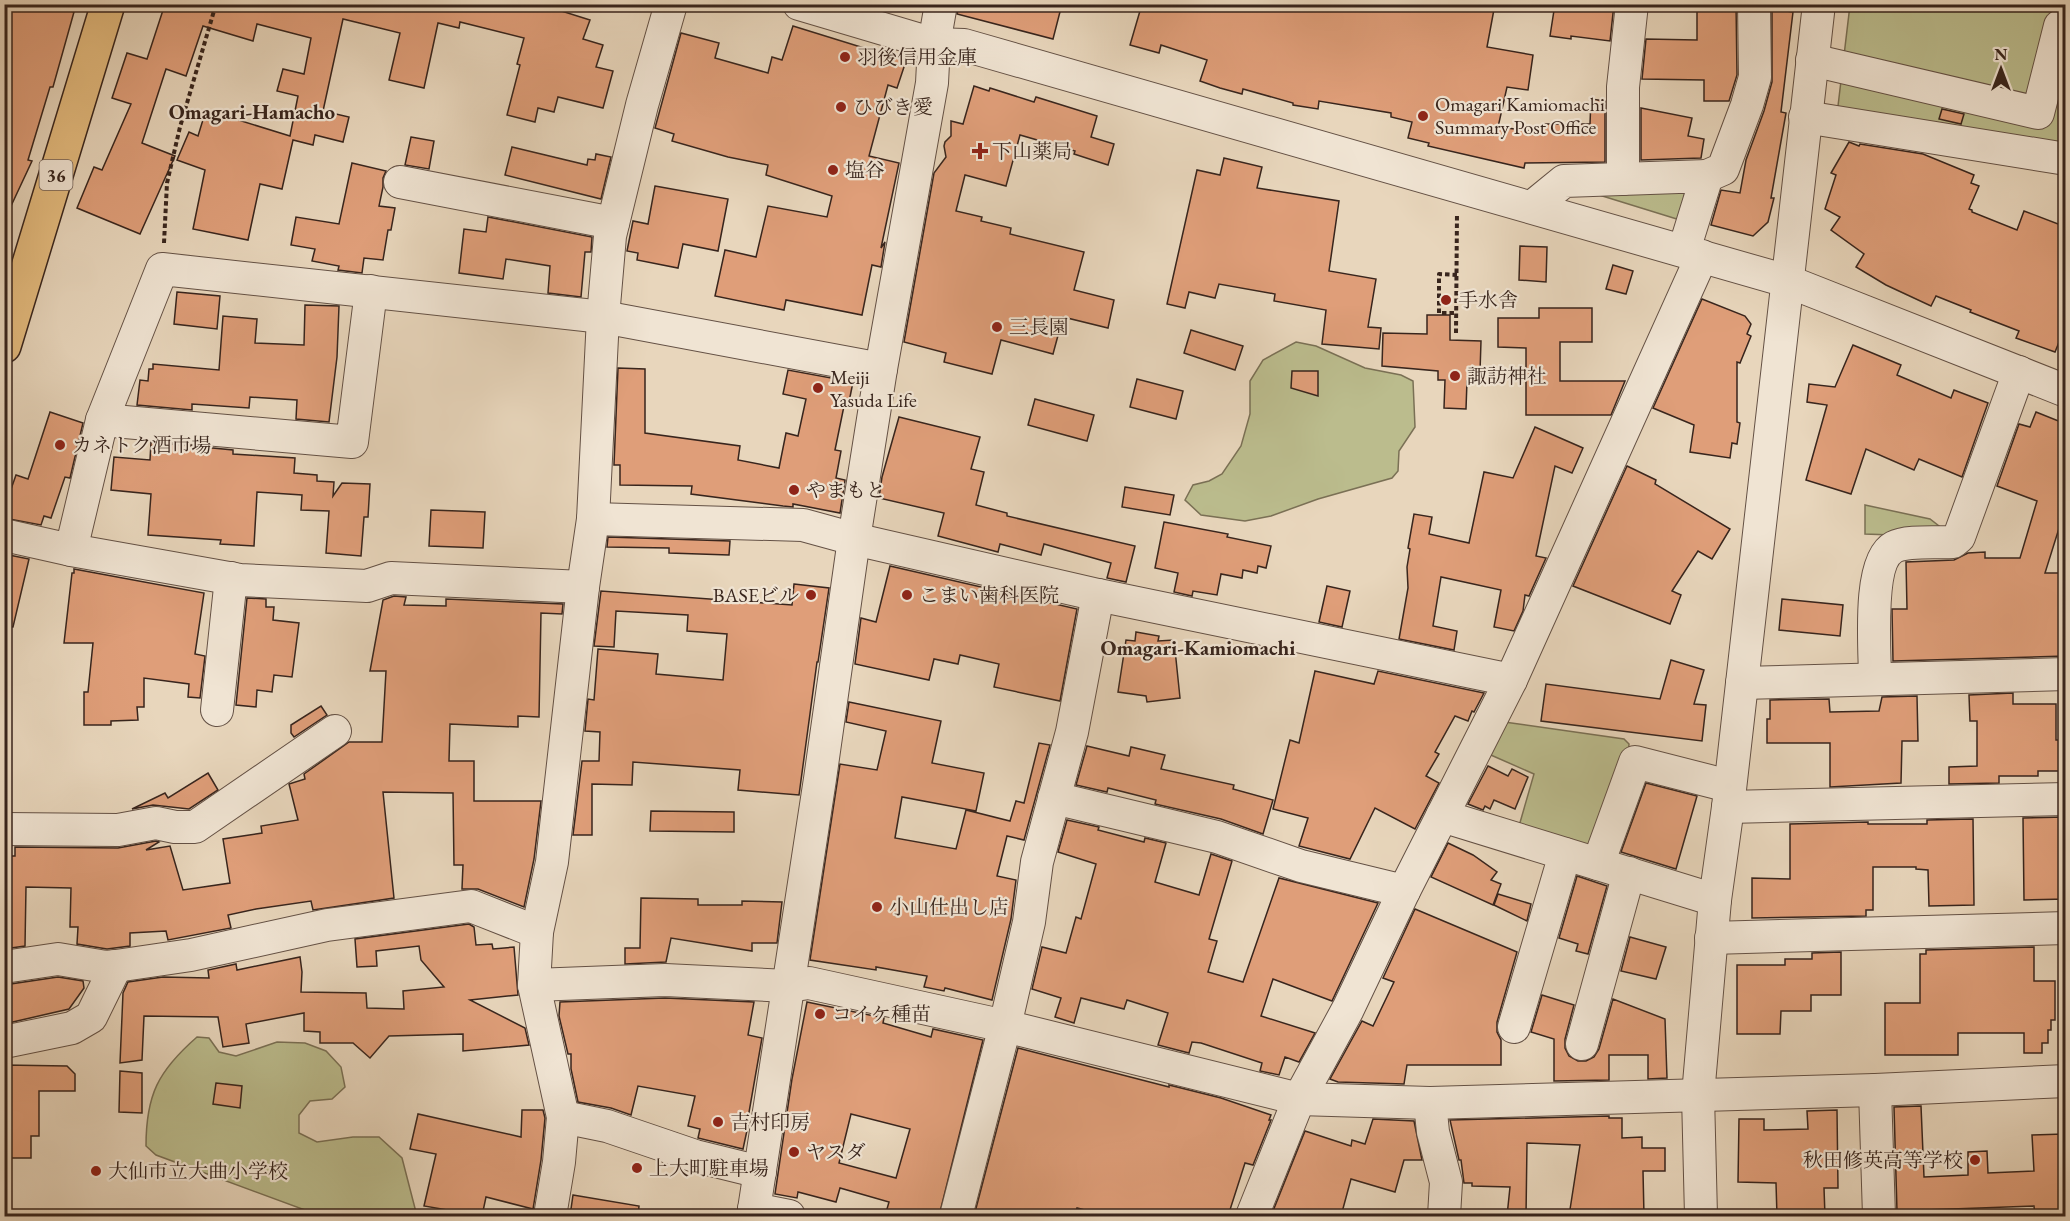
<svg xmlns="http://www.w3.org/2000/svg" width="2070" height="1221" font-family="'EB Garamond','Noto Serif JP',serif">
<rect width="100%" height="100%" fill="#e8d6bc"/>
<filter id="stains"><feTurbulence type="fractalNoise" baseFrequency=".00333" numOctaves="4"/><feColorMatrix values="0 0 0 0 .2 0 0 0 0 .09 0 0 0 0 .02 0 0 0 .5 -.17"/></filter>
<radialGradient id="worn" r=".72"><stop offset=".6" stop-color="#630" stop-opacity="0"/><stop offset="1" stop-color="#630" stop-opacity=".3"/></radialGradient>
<g fill="#bbbc8d" stroke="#7a7055" stroke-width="1.5">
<path d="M1850,5H2065V149L1848,112L1838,106Z"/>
<path d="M1686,186L1680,220L1583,190Z"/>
<path d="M1296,342L1316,346L1365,368L1401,375L1413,381L1415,427L1399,451L1398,471L1392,478L1318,499L1271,516L1245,521L1201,515L1185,500L1193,485L1209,481L1222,474L1241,446L1250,414V381L1263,360Z"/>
<path d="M1865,505L1930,519L1948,533L1947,537L1865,534Z"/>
<path d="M1497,721L1624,739L1629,744L1628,756L1594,851L1519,826L1534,774L1484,752Z"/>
<path d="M197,1037L209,1038L219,1052L236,1056L277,1042L305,1043L326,1051L341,1067L345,1087L332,1099L310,1101L299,1115V1133L317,1142L353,1137H379L402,1158L417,1216H355L340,1212L313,1213L156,1155L146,1146C146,1095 158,1071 197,1037Z"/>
</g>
<g fill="#df9e79" stroke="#38251d" stroke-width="1.5" fill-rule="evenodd">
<path d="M4,4H48L74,12L53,87H50L28,160L32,161L4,221Z"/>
<path d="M165,4H556L555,9L590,20L583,39L603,45L596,67L613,71L603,108L558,97L554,112L538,108L535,122L507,115L520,65L517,64L524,38L460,22L459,28L438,23L424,88L389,80L400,33L343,19L323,111L349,117L343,142L315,135L313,145L293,140L282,189L260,184L248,240L193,229L205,170L177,160L189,132L198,136L206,110L290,136L298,96L277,91L283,69L304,74L311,38L257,24L253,41L203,26L186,76L166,69L142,143L175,156L140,234L77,208L94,167L102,170L131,104L112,98L127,53L147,59Z"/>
<path d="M959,4H1062L1053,39L957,14Z"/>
<path d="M1142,4H1495L1487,47L1533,55L1528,90L1507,87L1498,127L1542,132V124H1590L1591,99L1605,101V162L1525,163L1524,168L1428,146L1429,143L1408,138L1412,122L1391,117V113L1319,101L1318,109L1293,105V103L1243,89L1242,94L1220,88L1200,81L1207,60L1161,45L1159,53L1130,45Z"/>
<path d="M1555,4H1614L1610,41L1571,36V39L1550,36Z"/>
<path d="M1697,4H1736L1737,75L1729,101H1704V80L1642,79L1646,39L1697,40Z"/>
<path d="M1772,9L1793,12L1781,112L1786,113L1771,198H1774L1768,222L1753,236L1711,225L1721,190L1740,193L1746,160L1764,111L1772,82Z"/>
<path d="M793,26L906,61L897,88L888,85L869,156L899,163L881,248L885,242L881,267L872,265L862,315L786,300L784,310L715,296L725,250L756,257L768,206L827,217L832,196L766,175L768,165L728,157L672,141L674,134L655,128L681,33L719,43L715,58L768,73L772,57L782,60Z"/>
<path d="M974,86L989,91L990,88L1034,102L1036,97L1097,116L1091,137L1114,144L1108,165L1074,154L1075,151L1020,135L1006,186L965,175L956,211L982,217L981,221L1011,228L1010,234L1084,252L1074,290L1114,300L1108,328L1063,317L1053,354L1001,340L992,374L944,362L946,353L904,342L934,173L946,157L944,146L945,142L951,136V121L963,124Z"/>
<path d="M1641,108L1692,118L1688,136L1704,139L1701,158L1641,160Z"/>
<path d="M1942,109L1964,114L1961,124L1939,119Z"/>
<path d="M411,137L434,141L429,169L405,165Z"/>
<path d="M1849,142L1859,146L1860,144L1923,154L1974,175L1971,183L1979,186L1969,209L1972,210V212L2017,230L2024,211L2066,227V325L2055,352L2016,338L2019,331L1970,312L1971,310L1936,296L1931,306L1886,285L1856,267L1864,254L1831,230L1840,217L1825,209L1836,175L1831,173Z"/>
<path d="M512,147L587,165L588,159L595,160L596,154L611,157L601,199L505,175Z"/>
<path d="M1224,158L1262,167L1257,188L1339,201L1329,271L1376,279L1368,327L1381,328L1379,349L1322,344L1326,310L1274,301L1275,294L1219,284L1215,298L1189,292L1185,308L1167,304L1197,170L1220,175Z"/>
<path d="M352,163L386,171L383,178V187L379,206L395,208L391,230H388L383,260L364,258L362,273L338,270L339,266L312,261L315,249L291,245L296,217L339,224Z"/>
<path d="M655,186L728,199L718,251L683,244L678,268L637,260L638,253L627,251L633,221L648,224Z"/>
<path d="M488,217L592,237L591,252H585L581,297L548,293L550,266L506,259L503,279L459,273L464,229L486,232Z"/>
<path d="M1520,246L1547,247L1546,282L1519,280Z"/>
<path d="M1613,265L1633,271L1626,294L1606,289Z"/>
<path d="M177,292L220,296L217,329L174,324Z"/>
<path d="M1702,299L1745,316L1751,324L1747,334L1751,336L1740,363L1737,362V422L1740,423L1737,444L1732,443L1730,458L1690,452L1694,425L1653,408Z"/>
<path d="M305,305L339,306L337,357L329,422L296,419L297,400L250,397L249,408L192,404V410L137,405L140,380L148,381L149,369H153V364L219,370L223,316L257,319L255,343L304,345Z"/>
<path d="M1539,308H1592V342H1560V381H1625L1611,415H1526V348L1498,347V318H1539Z"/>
<path d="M1427,315H1450V340L1481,341L1480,372H1473V381H1467L1466,409L1444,408L1445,380H1438V371L1382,366L1383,333L1427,334Z"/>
<path d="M1191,330L1243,346L1235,370L1184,353Z"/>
<path d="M1853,345L1901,365L1897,375L1951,398L1954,390L1988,403L1962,477L1919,459L1914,470L1866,449L1851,494L1806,480L1827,405L1807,402L1809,384L1835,387Z"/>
<path d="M618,368L645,369V433L740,446L738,460L779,468L786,433L798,436L806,399L783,394L788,370L853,382L848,407L844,406L835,450L841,451L836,478L845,480L840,513L793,504V507L783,506L691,494L692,486L620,485V465H614Z"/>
<path d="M1292,371H1318V396L1291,388Z"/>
<path d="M1137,379L1183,391L1176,419L1130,407Z"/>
<path d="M1035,399L1094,415L1087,441L1028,425Z"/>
<path d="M50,412L83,423L70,478L65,477L51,518L44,516L41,525L4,518V509L16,475L28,479Z"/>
<path d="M2036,412L2066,424V506L2045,573H2066V656L1893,661L1892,609H1907L1906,562L1954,560L1968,553L1985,552V558H2020L2037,501L1997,486L2019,424L2030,427Z"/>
<path d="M899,417L980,437L971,469L984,472L976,505L1007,513V516L1135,546L1126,582L1107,578L1111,563L1044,544L1041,555L1000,544L998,552L938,536L944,513L879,498L882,477Z"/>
<path d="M1535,427L1583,448L1572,473L1555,466L1536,556L1546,558L1529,596L1525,595L1523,611L1514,631L1494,627L1501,590L1441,577L1433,626L1457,631L1454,650L1399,639L1408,588L1407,567L1410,549L1408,548L1414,514L1432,517L1429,534L1469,543L1484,472L1513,478Z"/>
<path d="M151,442L233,450V454L295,458L294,473L317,475V481L334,482L333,496L342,483L370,484L368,517H364L361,556L326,553L329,511L301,510L302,495L257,492L254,546L220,544L221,540L148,535L151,494L111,490L114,457L150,460Z"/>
<path d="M1627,466L1656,480L1655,484L1730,529L1712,559L1698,551L1672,591L1681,595L1670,624L1573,586Z"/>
<path d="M1125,487L1174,495L1170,515L1122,507Z"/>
<path d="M431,510L485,512L483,548L429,546Z"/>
<path d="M1164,522L1228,534L1227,537L1271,546L1266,568L1258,566L1257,573L1243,570L1242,578L1221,574L1217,595L1193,591L1192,596L1174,592L1178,573L1155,568Z"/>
<path d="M608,537L730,541L729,555L669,553V548L607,547Z"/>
<path d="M4,554L29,559L13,627L4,626Z"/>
<path d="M890,566L1077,609L1060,701L994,687L999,664L960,655L958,664L934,659L929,680L855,664L861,618L876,622Z"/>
<path d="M74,569L204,593L195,654L205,656L200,698L188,697L189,684L144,678V707H137L138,720L111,721V725H84V692H88L93,643H64L72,573H74Z"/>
<path d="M794,584L829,588L818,662H817L799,795L738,790L740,770L633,762L632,785L592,784V835H573L582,761H599L600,732L585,731L588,699L594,700L598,649L658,654L656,674L723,680L727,634L687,631L688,615L616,611L614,647L594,646L601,591L792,605Z"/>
<path d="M1327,586L1350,591L1342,627L1319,622Z"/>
<path d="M394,596L406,597L404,605L446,606V599L563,604L562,614L541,613L539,717L518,716V727L450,724L449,761H474V801H541L534,859L524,907L478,889H462L463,865H454L453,793L383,792L394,898L313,910L311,901L256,909L228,915L231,928L168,940L166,931L130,933V946L107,949L77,944L78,927H70L71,888L26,887L25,946L4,949V856H15V847L118,848L156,841L159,842L146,850L170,846L183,890L230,883L223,839L262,833L261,826L298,820L289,784L305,779L304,774L349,742H382L386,671H370L383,600Z"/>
<path d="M247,598L266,599V607H274L273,620L299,623L292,677L274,675L272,692L257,690L256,707L236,705Z"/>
<path d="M1782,599L1843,605L1840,636L1779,630Z"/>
<path d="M1136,632L1159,636L1158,641L1174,640L1180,698L1147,702L1146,696L1118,692L1126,640L1135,641Z"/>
<path d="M1671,660L1704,670L1694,704L1706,705L1702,741L1541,721L1546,684L1660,699Z"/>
<path d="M1315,671L1374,684L1378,671L1484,693L1474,712L1472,711L1468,721L1455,716L1435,752L1439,754L1426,776L1439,783L1415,829L1375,808L1350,859L1299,846L1308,818L1273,809L1290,740L1299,743Z"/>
<path d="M2013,693V704H2056V740H2061V771H2038V776H1999V783L1949,784V767L1977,766V721H1970L1969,695Z"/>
<path d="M1917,696L1918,741H1902L1901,783L1830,787V743H1767V719H1770V700L1829,699L1830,712L1879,711L1882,697Z"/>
<path d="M849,702L941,721L932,763L984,773L976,811L902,797L895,838L956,849L966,810L1010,821L1016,801L1024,803L1039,743L1050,745L1024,840L1007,836L997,876L1016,880L1011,919L992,1000L945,988L944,991L924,987L927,976L876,967V970L810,960L840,764L877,770L886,731L846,722Z"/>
<path d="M321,706L327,715L294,737L291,733V725Z"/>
<path d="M1087,746L1129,756L1131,747L1165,755L1161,769L1234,785L1233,789L1273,800L1263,834L1221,819L1155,804L1156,800L1108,788L1107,792L1076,785Z"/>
<path d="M1488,766L1508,776L1512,769L1528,777L1515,809L1494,800L1490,809L1485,806L1483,810L1468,804Z"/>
<path d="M208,773L218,790L189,809L153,805L132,809L165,793L168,798Z"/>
<path d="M1646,783L1697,796L1676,869L1621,852Z"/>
<path d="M651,811L734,812V832L650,831Z"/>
<path d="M2066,817V899L2024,900L2023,818Z"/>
<path d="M1973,819L1974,905L1929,906L1928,870L1916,869V867H1873V910H1866V916L1752,918V878L1790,879V824L1868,822V824H1927V820Z"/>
<path d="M1067,820L1099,827L1098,830L1144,842L1145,838L1166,843L1155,882L1199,895L1211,854L1232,861L1209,939L1217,941L1208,972L1243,982L1279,878L1378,903L1332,1001L1273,979L1261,1016L1315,1033L1299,1062L1285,1057L1279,1075L1260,1071L1262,1063L1201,1043L1192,1042L1189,1053L1158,1045L1168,1013L1127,1000L1124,1009L1081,998L1074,1023L1055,1017L1061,998L1032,989L1042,947L1066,953L1076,917L1081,919L1096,864L1058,852Z"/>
<path d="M1448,843L1473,855L1497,872L1491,880L1501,884L1493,905L1431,877Z"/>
<path d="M1577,876L1607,886L1588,954L1576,951L1578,944L1559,938Z"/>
<path d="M1498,894L1531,904L1527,921L1494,905Z"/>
<path d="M641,898L698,899V905H742V901L782,902L777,943H752V951L671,938L666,962L625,964V948H640Z"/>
<path d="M1415,909L1517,952L1497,1022V1032L1501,1040V1065H1407L1404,1084L1338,1082L1330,1079L1362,1021L1373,1026L1394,982L1383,978Z"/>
<path d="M469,924L474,927L476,945L492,944L493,949L514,947L518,995L470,1000L525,1028L529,1045L463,1051V1034L389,1036L370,1058L353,1043H320V1032L304,1031V1013L246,1024L249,1043L223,1047L218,1017L144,1016L142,1060L120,1063L123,993L128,982L163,977L209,978L208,970L236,964L237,970L300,957L302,972L301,992L366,993L367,1008L404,1009L403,991L444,987L421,960L419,946L376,951L377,966L357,967L355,939Z"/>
<path d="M1630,937L1666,947L1656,979L1621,971Z"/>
<path d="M2034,947V981H2055V1020H2051V1030H2048V1043H2042V1053H2024V1033H1958V1055H1885V1003H1920V954H1926V950Z"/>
<path d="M1841,952V995H1811V1011H1781L1780,1034H1737V965H1785V959H1812V953Z"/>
<path d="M58,977L83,981L84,988L69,1009L4,1024V985Z"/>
<path d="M1542,995L1574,1005L1565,1039V1048L1569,1056L1578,1061H1586L1594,1057L1599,1049L1613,999L1665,1019L1667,1078L1648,1079V1055H1609V1080L1554,1081V1039L1531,1032Z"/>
<path d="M665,998L754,1002L748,1035L762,1038L748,1118L749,1121L743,1149L698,1138L700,1129L688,1126L695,1096L638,1086L631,1115L611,1108L578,1102L571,1069V1054H568L559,1016L560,1002Z"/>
<path d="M807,1002L884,1018L883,1023L931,1037L933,1029L983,1040L939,1216H885L889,1202L840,1188L836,1202L798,1192L797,1198L775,1194L792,1079ZM851,1114L910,1129L896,1178L839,1163Z"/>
<path d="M1018,1048L1169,1087V1085L1221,1098L1271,1115L1269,1120H1271L1253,1165L1245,1163L1228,1216H1107L1077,1208L1074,1216H974Z"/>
<path d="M4,1065L67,1066L75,1074V1091H39V1136H31V1158H9V1112H4Z"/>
<path d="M120,1071L142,1073V1113L119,1112Z"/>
<path d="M216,1083L242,1086L240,1108L213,1104Z"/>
<path d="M1921,1106L1924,1177L1968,1175V1152L1987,1151L1988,1173L2034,1171L2032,1135L2064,1134L2066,1216H2035L2034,1206L1897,1211L1894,1107Z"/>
<path d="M522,1110H543L545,1118L541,1160L533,1209L486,1197L482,1216L424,1206L436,1154L410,1149L418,1114L521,1137Z"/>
<path d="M1837,1110L1838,1188H1824L1825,1216H1777L1776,1183L1738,1182L1739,1119H1764V1130L1808,1129L1807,1111Z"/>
<path d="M1609,1116V1118H1622V1138L1642,1137V1148H1665V1171H1643L1644,1216H1569L1580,1145L1527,1143L1526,1216H1507L1510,1187L1472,1186V1183H1464L1461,1160H1459L1450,1120Z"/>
<path d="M1373,1119L1414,1121L1422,1160H1404L1395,1192L1351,1179L1341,1216H1271L1305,1131L1351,1146L1352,1140L1365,1144Z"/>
<path d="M573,1195L639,1206L638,1216H570Z"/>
</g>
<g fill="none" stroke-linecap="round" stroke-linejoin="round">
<defs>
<g id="minor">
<path d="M799,4L934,44L964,45L1787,281L2066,391"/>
<path d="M1812,60L2038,113L2060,26L2066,28"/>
<path d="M1805,117L2066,159"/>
<path d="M1707,176L1723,169L1747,105L1755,77L1754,4"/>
<path d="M1623,179V87L1632,4"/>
<path d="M400,182L613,223"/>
<path d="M1532,207L1564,181L1707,176L1684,250"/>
<path d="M102,420L352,442L371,291"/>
<path d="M593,519L803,525L854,539L1098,595L1511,680"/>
<path d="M4,535L71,550L240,580L367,586L391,578L583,587"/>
<path d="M71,550L102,420L162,269L603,317L881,369"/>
<path d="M1875,679C1875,651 1867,561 1894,547C1907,540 1937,543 1953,542L1959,537L2019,372"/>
<path d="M1742,683L2066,674"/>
<path d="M217,710L231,578"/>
<path d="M1054,798L1217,837L1301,866L1404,891"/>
<path d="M1728,807L2066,799"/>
<path d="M1442,816L1715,900"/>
<path d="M4,829L118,830L156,823L175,827H195L335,731"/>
<path d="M1598,864L1635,762L1729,786"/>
<path d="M1711,938L2066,928"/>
<path d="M4,967L58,959L106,967L116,966L191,955L327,925L471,906L537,932"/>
<path d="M534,985L665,980L788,986L809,983L1005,1026L1299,1099L1430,1103L1875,1090L2066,1081"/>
<path d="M1514,1027L1565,854"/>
<path d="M4,1042L72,1028L91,1017L116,966"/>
<path d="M1582,1044L1629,873"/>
<path d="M1875,1090L1879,1216"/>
<path d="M1430,1103L1433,1132L1446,1182L1444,1216"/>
<path d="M563,1117L607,1126L695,1156L760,1172"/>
<path d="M754,1209L789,1216"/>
<path d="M550,1216L559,1162L563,1117L534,985L537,932L552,862L583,587L593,519L603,317L610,236L642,105L671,4"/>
<path d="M753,1216L820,779L854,539L881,369L932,83L934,44L941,4"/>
<path d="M956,1216L1005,1026L1029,922L1037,862L1072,732L1098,595"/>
<path d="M1252,1216L1299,1099L1348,1009L1404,891L1511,680L1702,256"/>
<path d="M1701,1216L1698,1095L1715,900L1728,807L1819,4"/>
</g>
<path id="major" d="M4,346L108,4"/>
</defs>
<use href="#minor" stroke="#645145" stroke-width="34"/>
<use href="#major" stroke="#38251d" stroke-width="36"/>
<g stroke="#38251d" stroke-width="4" stroke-dasharray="4.5 3" stroke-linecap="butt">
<path d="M164,243L167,183L180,127L216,4"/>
<path d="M1457,275L1439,274V313H1457"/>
<path d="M1456,333L1457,214"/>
</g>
<use href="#minor" stroke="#f0e4d3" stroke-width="32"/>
<use href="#major" stroke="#e4bb7e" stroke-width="33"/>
</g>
<g fill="#8f2418" stroke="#f0e4d3" stroke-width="2">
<circle cx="845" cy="57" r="6"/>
<circle cx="841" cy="107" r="6"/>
<circle cx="1423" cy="116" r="6"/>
<path d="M977 142h6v6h6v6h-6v6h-6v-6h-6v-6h6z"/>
<circle cx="833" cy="170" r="6"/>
<circle cx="1446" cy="300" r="6"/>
<circle cx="997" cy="327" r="6"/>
<circle cx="1455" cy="376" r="6"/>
<circle cx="818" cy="388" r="6"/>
<circle cx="60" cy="445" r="6"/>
<circle cx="794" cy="490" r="6"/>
<circle cx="811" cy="595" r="6"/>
<circle cx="907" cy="595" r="6"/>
<circle cx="877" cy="907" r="6"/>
<circle cx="820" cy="1014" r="6"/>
<circle cx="718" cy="1122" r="6"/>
<circle cx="794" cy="1152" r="6"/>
<circle cx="1975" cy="1160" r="6"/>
<circle cx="637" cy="1168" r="6"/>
<circle cx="96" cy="1171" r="6"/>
</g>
<g text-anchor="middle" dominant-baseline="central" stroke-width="4.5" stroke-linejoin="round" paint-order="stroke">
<rect fill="#f0e4d3" stroke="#6f5e54" stroke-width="1.5" x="39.5" y="160" width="33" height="30" rx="4.5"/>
<g font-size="18" font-weight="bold" fill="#38251d">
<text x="56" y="175">36</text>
</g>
<g font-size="20" fill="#38251d" stroke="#f0e4d3" text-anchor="start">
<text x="857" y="57">羽後信用金庫</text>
<text x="1435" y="104">Omagari Kamiomachi<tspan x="1435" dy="23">Summary Post Office</tspan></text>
<text x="853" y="107">ひびき愛</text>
<text x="992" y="151">下山薬局</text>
<text x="845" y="170">塩谷</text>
<text x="1458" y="300">手水舎</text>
<text x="1009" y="327">三長園</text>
<text x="1467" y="376">諏訪神社</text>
<text x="830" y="377">Meiji<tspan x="830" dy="23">Yasuda Life</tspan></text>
<text x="72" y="445">カネトク酒市場</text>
<text x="806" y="490">やまもと</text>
<text x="799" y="595" text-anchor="end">BASEビル</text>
<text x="919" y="595">こまい歯科医院</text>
<text x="889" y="907">小山仕出し店</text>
<text x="832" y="1014">コイケ種苗</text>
<text x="730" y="1122">吉村印房</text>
<text x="806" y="1152">ヤスダ</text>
<text x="1963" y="1160" text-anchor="end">秋田修英高等学校</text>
<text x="649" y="1168">上大町駐車場</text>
<text x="108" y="1171">大仙市立大曲小学校</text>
</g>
<g font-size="21" font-weight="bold" fill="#38251d" stroke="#f0e4d3">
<text x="252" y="111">Omagari-Hamacho</text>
<text x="1198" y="647">Omagari-Kamiomachi</text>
</g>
</g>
<rect width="2070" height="1221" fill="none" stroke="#e8d6bc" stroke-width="24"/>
<rect x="6" y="6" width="2058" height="1209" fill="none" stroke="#38251d" stroke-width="3"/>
<rect x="12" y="12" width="2046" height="1197" fill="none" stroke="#38251d" stroke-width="1.5"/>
<g transform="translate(2001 69)" stroke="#f0e4d3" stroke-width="4.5" paint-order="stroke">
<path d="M0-4.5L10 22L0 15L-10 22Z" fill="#38251d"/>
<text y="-9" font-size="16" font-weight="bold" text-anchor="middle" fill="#38251d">N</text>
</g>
<rect width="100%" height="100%" filter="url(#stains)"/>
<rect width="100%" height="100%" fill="url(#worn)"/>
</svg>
